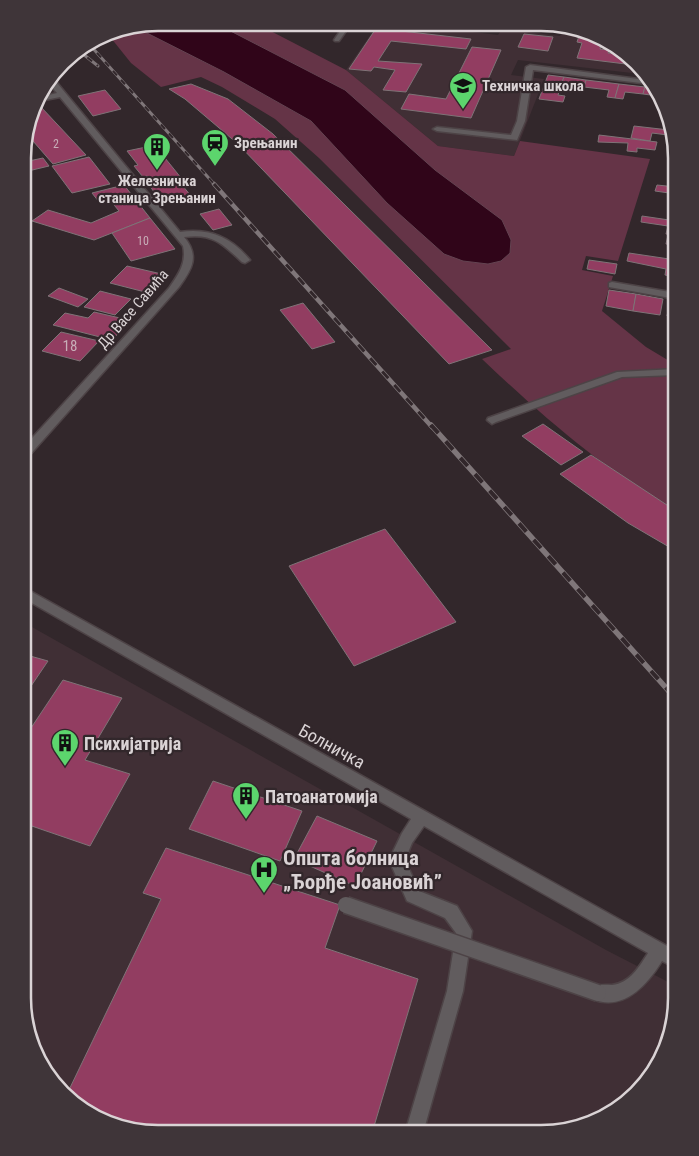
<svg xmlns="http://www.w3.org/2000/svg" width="699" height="1156" font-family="'Roboto Condensed',sans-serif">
<rect width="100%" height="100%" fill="#32272b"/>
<g fill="#402f35">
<path d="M378,24H407L498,35L502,29L560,36L565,25H567L623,51L641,74L518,60L511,75L544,79L514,156L438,146L346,70Z"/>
<path d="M23,622L606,950L676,986V1007L649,1080L592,1123L541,1133L141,1132L76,1105L33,1049L23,997Z"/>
</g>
<g fill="#653447">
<path d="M159,23H261L259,25L346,70L438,146L514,156L520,141L650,159L618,261L586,256L582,270L613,276L602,311L646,347L676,365V511C604,470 542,416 482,359L511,349L319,158L275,119L222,87L201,77L161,87L131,63L107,33Z"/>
<path d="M413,24L503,25L466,28Z"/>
</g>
<path fill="#300519" stroke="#634351" d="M159,23H215L345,90L435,170L502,220L511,240L510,253L501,261L488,264L463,261L444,254L387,203L311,121L224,72L135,27Z"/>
<g fill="#923d61" stroke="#7f7377">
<path d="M278,23H290L280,30L271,28Z"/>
<path d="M379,24L404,26L401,31L471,39L466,49L391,41L378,61L422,64L406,92L383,90L395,70L374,67L371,71L349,69Z"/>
<path d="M524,34L553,37L548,51L518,47Z"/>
<path d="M579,36L595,38L609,44L608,46L601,45L600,49L609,50L608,53L619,54L620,50L623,51L634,65L577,58L582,43L577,42Z"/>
<path d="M472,47L501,50L471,118L401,109L409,94L446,99Z"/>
<path d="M548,75L564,77L558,95L565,96L563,102L539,99Z"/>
<path d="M564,77L586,80L584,87L561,84Z"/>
<path d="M586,80L619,84L615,98L607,97L609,90L584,87Z"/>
<path d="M191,84L228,99L273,134L492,350L449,364L238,144L185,99L169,89Z"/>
<path d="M619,84L645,87L643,94L625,92L623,99L615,98Z"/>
<path d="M645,87L652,88L658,96L643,94Z"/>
<path d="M105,90L121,109L93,116L78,96Z"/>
<path d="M41,107L86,155L53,164L26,133L33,109Z"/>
<path d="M634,126L669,130L668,135L652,133L650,141L631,138Z"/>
<path d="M599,135L657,142L655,150L637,148V152L627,151L628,143L598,142Z"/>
<path d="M151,146L161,159L165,158L186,184L182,185L191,196L167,202L158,191L154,192L150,186L154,185L147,176L143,177L134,166L138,165L127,151Z"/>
<path d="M89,157L110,184L72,193L52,166Z"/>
<path d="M43,158L49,166L24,172V162Z"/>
<path d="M124,185L150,218L94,240L32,221L48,210L91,223L119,211L110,200L99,202L92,193Z"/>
<path d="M657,185L676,187V194L655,191Z"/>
<path d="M219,209L232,225L213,230L200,214Z"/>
<path d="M642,216L676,221V235L666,234L668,226L641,222Z"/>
<path d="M150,218L175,249L131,261L112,233Z"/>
<path d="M668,235L676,236V245L666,244Z"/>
<path d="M629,253L676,260V277L665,275L666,269L627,261Z"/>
<path d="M589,260L617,264L615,274L587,269Z"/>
<path d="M127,266L166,275L149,293L110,283Z"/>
<path d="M59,288L88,299L78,307L48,296Z"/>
<path d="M609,290L636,294L633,311L606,306Z"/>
<path d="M100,291L131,299L115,315L84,307Z"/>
<path d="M636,294L663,299L660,315L633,311Z"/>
<path d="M670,300L676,301V317L667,316Z"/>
<path d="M303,303L335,342L312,349L280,310Z"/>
<path d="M94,312L120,318L114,325L124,327L112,340L53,325L65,313L88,318Z"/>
<path d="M61,332L99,341L80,361L42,351Z"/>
<path d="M543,424L583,452L561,465L522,436Z"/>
<path d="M591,455L676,511V551L628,523L560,474Z"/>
<path d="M385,529L456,622L354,666L289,566Z"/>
<path d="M23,654L48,661L27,692L23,690Z"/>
<path d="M63,680L122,698L85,760L130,774L90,846L23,823V740Z"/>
<path d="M213,781L302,811L280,861L189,829Z"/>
<path d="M317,816L377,841L355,886L294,859Z"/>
<path d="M166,848L340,905L325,948L418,979L372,1133L141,1132L76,1105L67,1094L161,899L143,893Z"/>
</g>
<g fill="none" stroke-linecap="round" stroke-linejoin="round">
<defs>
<g id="minor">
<path d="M345,24H351L339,41H335L334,40Z"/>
<path d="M530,65L646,80L649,84L533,70L525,121L517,140L437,131L433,129L437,127L511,135L517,121L526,67Z"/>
<path d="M53,78L180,232C210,228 231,237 250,260L245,263L242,262C222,243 212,233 184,237C200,256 192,269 179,287L27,458L23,459V448L169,288C178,275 187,263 183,246L60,97L35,102L37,98L57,93L48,83Z"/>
<path d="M612,282L676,293V299L609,287V283Z"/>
<path d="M676,369V375L622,377L496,422L492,424L487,420L488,418L617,372Z"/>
<path d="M23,587L676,951V968L662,961C647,985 624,1012 592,999L590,993L592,987C599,984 605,985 612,985C630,983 639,967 648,953L424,826L412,843L405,860L419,891L457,906L472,931L463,991L423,1133H405L447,991L456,933L445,918L407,901L389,860L402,833L411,819L23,598Z"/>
</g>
</defs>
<use href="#minor" stroke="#4d4346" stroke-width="3"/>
<use href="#minor" fill="#615c5e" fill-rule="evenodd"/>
<defs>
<g id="rail-far2">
<path d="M89,44L215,185"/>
<path d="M78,50L98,66"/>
</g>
<path id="rail-far1" d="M214,184L432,427"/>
<path id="rail" d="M431,425L676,699"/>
</defs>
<use href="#rail-far2" stroke="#7f7679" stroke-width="3"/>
<use href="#rail-far1" stroke="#7f7679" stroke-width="4.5"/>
<use href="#rail" stroke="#7f7679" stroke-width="5.5"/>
<use href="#rail-far2" stroke="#32272b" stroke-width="2" stroke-dasharray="6" stroke-linecap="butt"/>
<use href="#rail-far1" stroke="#32272b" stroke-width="3" stroke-dasharray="9" stroke-linecap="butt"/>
<use href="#rail" stroke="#32272b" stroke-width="4" stroke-dasharray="11" stroke-linecap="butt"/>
<defs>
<path id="minor-bridge" d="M346,905L598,993"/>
</defs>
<use href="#minor-bridge" stroke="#4d4346" stroke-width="19" stroke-linecap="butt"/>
<use href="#minor-bridge" stroke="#615c5e" stroke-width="16"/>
</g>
<defs>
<symbol id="school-pin" viewBox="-11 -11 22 30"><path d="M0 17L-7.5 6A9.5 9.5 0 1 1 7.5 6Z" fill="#5cd56d" stroke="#32272b"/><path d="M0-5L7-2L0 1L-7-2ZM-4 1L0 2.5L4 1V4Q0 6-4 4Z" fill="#111"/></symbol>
<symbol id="station-pin" viewBox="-11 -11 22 30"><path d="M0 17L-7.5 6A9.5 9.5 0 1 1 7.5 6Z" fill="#5cd56d" stroke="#32272b"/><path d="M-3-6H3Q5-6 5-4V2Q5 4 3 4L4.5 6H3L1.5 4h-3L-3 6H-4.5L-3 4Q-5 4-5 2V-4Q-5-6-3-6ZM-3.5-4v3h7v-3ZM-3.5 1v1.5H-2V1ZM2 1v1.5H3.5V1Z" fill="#111"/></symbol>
<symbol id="building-pin" viewBox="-11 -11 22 30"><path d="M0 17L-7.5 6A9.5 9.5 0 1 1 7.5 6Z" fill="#5cd56d" stroke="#32272b"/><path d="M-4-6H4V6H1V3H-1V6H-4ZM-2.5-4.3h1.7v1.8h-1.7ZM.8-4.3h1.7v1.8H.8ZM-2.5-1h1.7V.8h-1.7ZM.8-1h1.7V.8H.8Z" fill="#111"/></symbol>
<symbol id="hospital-pin" viewBox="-11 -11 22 30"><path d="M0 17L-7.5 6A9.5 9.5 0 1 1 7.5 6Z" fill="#5cd56d" stroke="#32272b"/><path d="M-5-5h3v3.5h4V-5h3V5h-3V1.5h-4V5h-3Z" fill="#111"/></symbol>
</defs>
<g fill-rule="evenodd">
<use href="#school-pin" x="447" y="70" width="32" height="43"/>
<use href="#station-pin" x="199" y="127" width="32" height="43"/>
<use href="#building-pin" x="141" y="131" width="32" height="43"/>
<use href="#building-pin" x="49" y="727" width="32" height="43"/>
<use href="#building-pin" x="230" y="780" width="32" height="43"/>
<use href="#hospital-pin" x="248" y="854" width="32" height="43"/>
</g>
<g text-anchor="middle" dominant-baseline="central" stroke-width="4.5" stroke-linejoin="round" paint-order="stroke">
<g font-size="12" fill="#c8aeb8">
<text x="56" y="144">2</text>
<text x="143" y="241">10</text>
</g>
<g font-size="15" font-weight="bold" fill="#dad3d5" stroke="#32272b" text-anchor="start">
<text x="482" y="86">Техничка школа</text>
<text x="234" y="143">Зрењанин</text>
<text x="157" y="181" text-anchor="middle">Железничка<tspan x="157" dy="17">станица Зрењанин</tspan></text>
</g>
<g font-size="15" fill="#dad3d5" stroke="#32272b">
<text transform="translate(133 309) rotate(-49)">Др Васе Савића</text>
</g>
<g font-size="15" fill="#c8aeb8">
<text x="70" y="346">18</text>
</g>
<g font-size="18" font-weight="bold" fill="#dad3d5" stroke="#32272b" text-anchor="start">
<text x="84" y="743">Психијатрија</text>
<text x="265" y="796">Патоанатомија</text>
</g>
<g font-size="18" fill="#dad3d5" stroke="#32272b">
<text transform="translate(332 746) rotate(29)">Болничка</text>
</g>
<g font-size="21" font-weight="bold" fill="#dad3d5" stroke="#32272b" text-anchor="start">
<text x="283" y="858">Општа болница<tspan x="283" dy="24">„Ђорђе Јоановић”</tspan></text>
</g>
</g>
<path d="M0 0H699V1156H0ZM158 31H541A127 127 0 0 1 668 158V998A127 127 0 0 1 541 1125H158A127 127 0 0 1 31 998V158A127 127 0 0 1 158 31Z" fill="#3f3539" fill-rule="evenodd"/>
<path fill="none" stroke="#dad3d5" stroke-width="2.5" d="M158 31H541A127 127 0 0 1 668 158V998A127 127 0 0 1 541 1125H158A127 127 0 0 1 31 998V158A127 127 0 0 1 158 31Z"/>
</svg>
